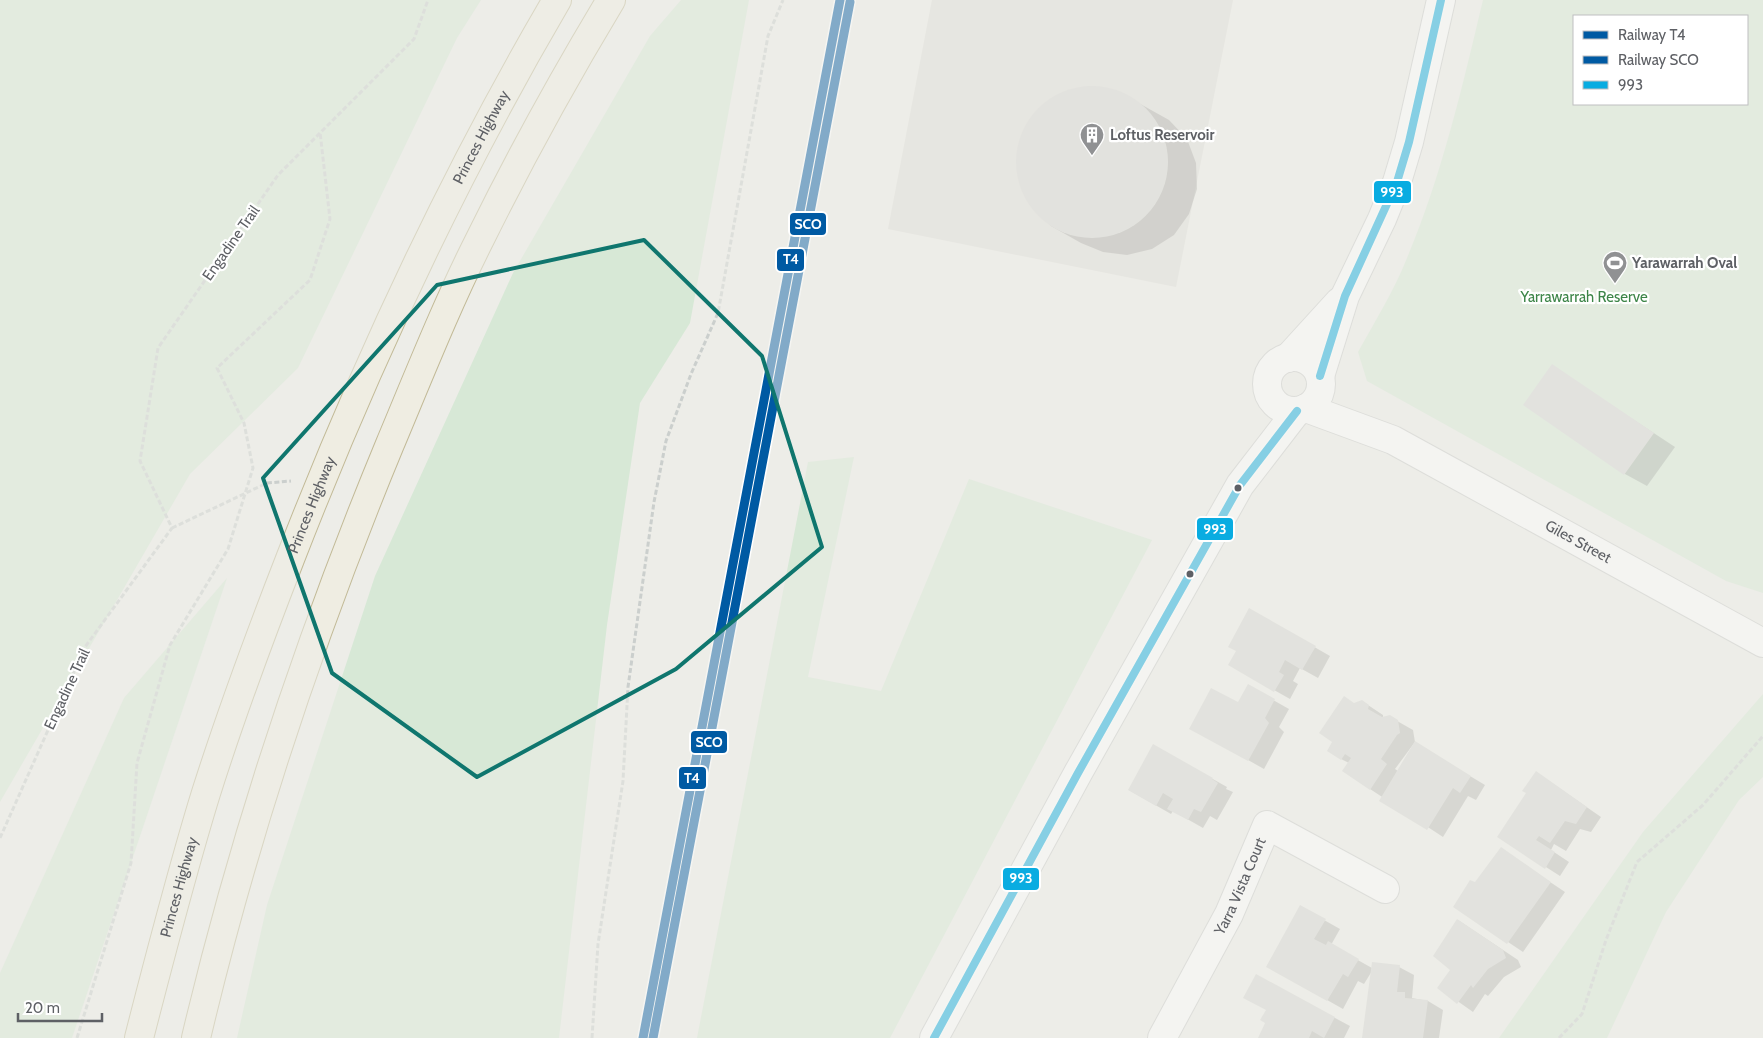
<svg xmlns="http://www.w3.org/2000/svg" width="1763" height="1038" font-family="Cabin,sans-serif">
<rect width="100%" height="100%" fill="#edede8"/>
<path fill="#deddd9" d="M932,0H1233L1176,287L888,229Z"/>
<g fill="#d7e8d6" fill-rule="evenodd">
<path d="M0,0H481L457,38L298,368L190,474L0,802Z"/>
<path d="M681,0H749L690,323L640,403L607,625L559,1038H237L267,905L375,576L513,273L650,36Z"/>
<path d="M1483,0H1763V593L1726,581L1367,381L1358,352C1375,321 1394,291 1407,258C1442,175 1462,88 1483,0ZM1574,16H1747V104H1574Z"/>
<path d="M854,457L808,677L881,691L969,479L1152,540L890,1038H697L808,462Z"/>
<path d="M227,578L72,1038H0V973L124,698Z"/>
<path d="M1763,694V777L1739,800L1666,912L1607,1038H1499L1643,832Z"/>
</g>
<g fill="#0003">
<path d="M1091,86L1117,91L1169,120L1187,139L1196,163L1197,189L1189,214L1174,235L1152,249L1127,255L1103,252L1081,243L1051,226L1034,209L1022,189L1017,165L1020,141L1030,120L1047,102L1067,91Z"/>
<path d="M1552,366L1675,447L1647,486L1625,474Z"/>
<path d="M1250,610L1330,656L1318,678L1300,668L1293,681L1298,684L1290,699L1230,665L1237,651Z"/>
<path d="M1248,686L1289,709L1279,727L1284,732L1264,769L1191,728L1238,704Z"/>
<path d="M1362,701L1383,715V718L1390,717L1413,730L1415,742L1395,769L1398,771L1430,752L1485,785L1476,800L1468,796L1443,837L1370,789L1349,763L1341,759L1355,704Z"/>
<path d="M1154,746L1227,787L1226,789L1233,792L1217,820L1210,816L1203,828L1173,811L1171,814L1129,790Z"/>
<path d="M1536,772L1601,817L1591,832L1580,829L1566,851L1554,844L1551,850L1569,862L1560,876L1499,837L1528,793Z"/>
<path d="M1501,849L1565,892L1523,952L1454,906L1476,884Z"/>
<path d="M1301,907L1340,929L1331,945L1372,968L1399,967L1414,975L1412,998L1428,1001L1443,1010L1439,1038H1364L1372,971L1364,984L1358,981L1343,1009L1267,966Z"/>
<path d="M1458,920L1518,960L1521,967L1504,977L1488,996L1485,994L1473,1012L1439,988L1452,969Z"/>
<path d="M1257,976L1350,1026L1344,1038H1259L1267,1023V1010Z"/>
</g>
<g fill="#d6d6d3">
<circle cx="1092" cy="162" r="76"/>
<path d="M1552,364L1654,433L1624,475L1523,405Z"/>
<path d="M1249,608L1316,646L1302,670L1285,660L1279,672L1284,675L1274,692L1228,665L1236,651L1228,647Z"/>
<path d="M1248,684L1275,699L1265,718L1269,723L1248,761L1189,729L1211,688L1238,702Z"/>
<path d="M1344,696L1354,703L1362,700L1369,705L1368,709L1382,717L1390,715L1398,720L1400,733L1397,735L1381,759L1387,764L1370,790L1342,771L1351,758L1345,754L1341,760L1327,751L1332,742L1319,733Z"/>
<path d="M1415,741L1471,776L1460,793L1453,788L1427,830L1379,801Z"/>
<path d="M1153,744L1213,778L1212,779L1218,783L1201,812L1194,809L1188,820L1167,809L1173,799L1163,793L1156,806L1128,790Z"/>
<path d="M1536,771L1587,807L1576,824L1565,821L1550,843L1539,836L1536,840L1555,852L1545,869L1497,837L1526,793L1522,791Z"/>
<path d="M1501,847L1551,882L1507,944L1453,907L1470,880L1475,882Z"/>
<path d="M1300,905L1326,919L1314,939L1326,945L1328,941L1359,959L1348,977L1343,974L1327,1001L1266,967Z"/>
<path d="M1457,919L1503,950L1506,958L1488,969L1473,988L1471,985L1457,1004L1437,988L1450,970L1433,956Z"/>
<path d="M1372,962L1400,965L1397,992H1405V998L1428,1000L1423,1038H1362Z"/>
<path d="M1256,974L1335,1017L1324,1038L1312,1031L1309,1038H1258L1265,1023L1260,1020L1266,1010L1243,998Z"/>
</g>
<g fill="none" stroke-linecap="round" stroke-linejoin="round">
<defs>
<g id="minor">
<circle cx="1294" cy="384" r="27"/>
<path d="M1288,358L1339,302"/>
<path d="M1320,376L1345,296L1382,219L1397,182L1409,142L1441,0"/>
<path id="s1" d="M1306,408L1393,440L1763,643"/>
<path d="M934,1038L1078,773L1240,485L1297,411"/>
<path id="s2" d="M1162,1038L1229,914L1267,825L1385,889"/>
</g>
<g id="highway">
<path id="s3" d="M139,1038C160,956 181,874 206,793C231,714 260,636 290,559C365,366 452,179 557,0"/>
<path d="M196,1038C244,835 310,637 390,444C419,375 447,304 481,237C521,156 564,78 611,0"/>
</g>
</defs>
<use href="#minor" stroke="#cacbca" stroke-width="30"/>
<use href="#highway" stroke="#c2ba97" stroke-width="30"/>
<g stroke="#cbcfcd" stroke-width="3" stroke-dasharray="5 2.5" stroke-linecap="butt">
<path d="M172,528L267,483L291,481"/>
<path d="M0,838L85,647L172,528L140,461L158,348L278,175L414,39L428,0"/>
<path d="M77,1038L131,863L137,763L170,645L228,549L253,468L244,423L217,368L310,280L330,219L320,132"/>
<path d="M592,1038L598,944L623,781L628,687L654,502L666,441L691,374L718,313L768,36L783,0"/>
<path d="M1559,1038L1582,1014L1606,940L1637,862L1703,805L1763,736"/>
</g>
<use href="#minor" stroke="#fcfcfc" stroke-width="28"/>
<use href="#highway" stroke="#efede2" stroke-width="28"/>
<defs>
<g id="bus-1">
<path d="M1320,376L1345,296L1397,182L1409,142L1441,0"/>
<path d="M934,1038L1078,773L1240,485L1297,411"/>
</g>
</defs>
<use href="#bus-1" stroke="#fff" stroke-width="11"/>
<use href="#bus-1" stroke="#09ace1" stroke-width="8"/>
<defs>
<path id="rail-1" d="M643,1038L840,0"/>
<path id="rail-2" d="M653,1038L850,2"/>
</defs>
<use href="#rail-1" stroke="#fff" stroke-width="12"/>
<use href="#rail-2" stroke="#fff" stroke-width="12"/>
<use href="#rail-1" stroke="#005aa3" stroke-width="9"/>
<use href="#rail-2" stroke="#005aa3" stroke-width="9"/>
</g>
<path d="M0 0H1763V1038H0ZM644,240L762,356L822,547L676,669L477,777L332,673L263,478L437,285Z" fill="#edede8" fill-opacity=".55" fill-rule="evenodd"/>
<path fill="none" stroke="#0f766e" stroke-width="4" stroke-linejoin="round" d="M644,240L762,356L822,547L676,669L477,777L332,673L263,478L437,285Z"/>
<defs>
<symbol id="building-pin" viewBox="-11 -11 22 30"><path d="M0 17L-7.5 6A9.5 9.5 0 1 1 7.5 6Z" fill="#909193" stroke="#fff"/><path d="M-4-6H4V6H1V3H-1V6H-4ZM-2.5-4.3h1.7v1.8h-1.7ZM.8-4.3h1.7v1.8H.8ZM-2.5-1h1.7V.8h-1.7ZM.8-1h1.7V.8H.8Z" fill="#fff"/></symbol>
<symbol id="stadium-pin" viewBox="-11 -11 22 30"><path d="M0 17L-7.5 6A9.5 9.5 0 1 1 7.5 6Z" fill="#909193" stroke="#fff"/><path d="M0-5a6.5 5 0 1 0 0 10a6.5 5 0 1 0 0-10ZM-3.5-1.8h7v3.6h-7Z" fill="#fff"/></symbol>
</defs>
<g fill-rule="evenodd">
<use href="#building-pin" x="1078" y="121" width="28" height="38"/>
<use href="#stadium-pin" x="1601" y="249" width="28" height="38"/>
</g>
<g fill="#5e6065" stroke="#fff" stroke-width="2">
<circle cx="1238" cy="488" r="4.5"/>
<circle cx="1190" cy="574" r="4.5"/>
</g>
<g text-anchor="middle" dominant-baseline="central" stroke-width="4.5" stroke-linejoin="round" paint-order="stroke">
<g font-size="15" font-weight="bold" fill="#5e6065" stroke="#fff" text-anchor="start">
<text x="1110" y="135">Loftus Reservoir</text>
<text x="1632" y="263">Yarawarrah Oval</text>
</g>
<g font-size="15" fill="#5e6065" stroke="#fff">
<text stroke="none"><textPath href="#s3" startOffset="966">Princes Highway</textPath></text>
<text transform="translate(231 243) rotate(-55)">Engadine Trail</text>
<text stroke="none"><textPath href="#s3" startOffset="561">Princes Highway</textPath></text>
<text stroke="none"><textPath href="#s1" startOffset="304">Giles Street</textPath></text>
<text transform="translate(67 689) rotate(-65)">Engadine Trail</text>
<text stroke="none"><textPath href="#s2" startOffset="171">Yarra Vista Court</textPath></text>
<text stroke="none"><textPath href="#s3" startOffset="156">Princes Highway</textPath></text>
</g>
<g font-size="15" fill="#3d8548" stroke="#fff">
<text x="1584" y="297">Yarrawarrah Reserve</text>
</g>
</g>
<g stroke="#fff" stroke-width="2">
<rect x="1373" y="180" width="39" height="24" rx="5" fill="#09ace1"/>
<rect x="789" y="212" width="38" height="24" rx="5" fill="#005aa3"/>
<rect x="776" y="248" width="29" height="24" rx="5" fill="#005aa3"/>
<rect x="1196" y="517" width="38" height="24" rx="5" fill="#09ace1"/>
<rect x="690" y="730" width="38" height="24" rx="5" fill="#005aa3"/>
<rect x="678" y="766" width="29" height="24" rx="5" fill="#005aa3"/>
<rect x="1002" y="867" width="38" height="24" rx="5" fill="#09ace1"/>
</g>
<g font-size="14" text-anchor="middle" font-weight="bold" fill="#fff">
<text x="1392" y="197">993</text>
<text x="808" y="229">SCO</text>
<text x="791" y="264">T4</text>
<text x="1215" y="534">993</text>
<text x="709" y="747">SCO</text>
<text x="692" y="783">T4</text>
<text x="1021" y="883">993</text>
</g>
<rect x="1573" y="15" width="175" height="90" fill="#ffffff" stroke="#bfbfc1"/>
<rect x="1583" y="31" width="25" height="8" fill="#005aa3" stroke="#bfbfc1"/>
<text x="1618" y="40" font-size="15" fill="#5e6065">Railway T4</text>
<rect x="1583" y="56" width="25" height="8" fill="#005aa3" stroke="#bfbfc1"/>
<text x="1618" y="65" font-size="15" fill="#5e6065">Railway SCO</text>
<rect x="1583" y="81" width="25" height="8" fill="#09ace1" stroke="#bfbfc1"/>
<text x="1618" y="90" font-size="15" fill="#5e6065">993</text>
<path d="M18 1013v8h84v-8" fill="none" stroke="#5e6065" stroke-width="2.5"/>
<text x="25" y="1013" font-size="15" fill="#5e6065" stroke="#ffffff" stroke-width="4" paint-order="stroke">20 m</text>
</svg>
